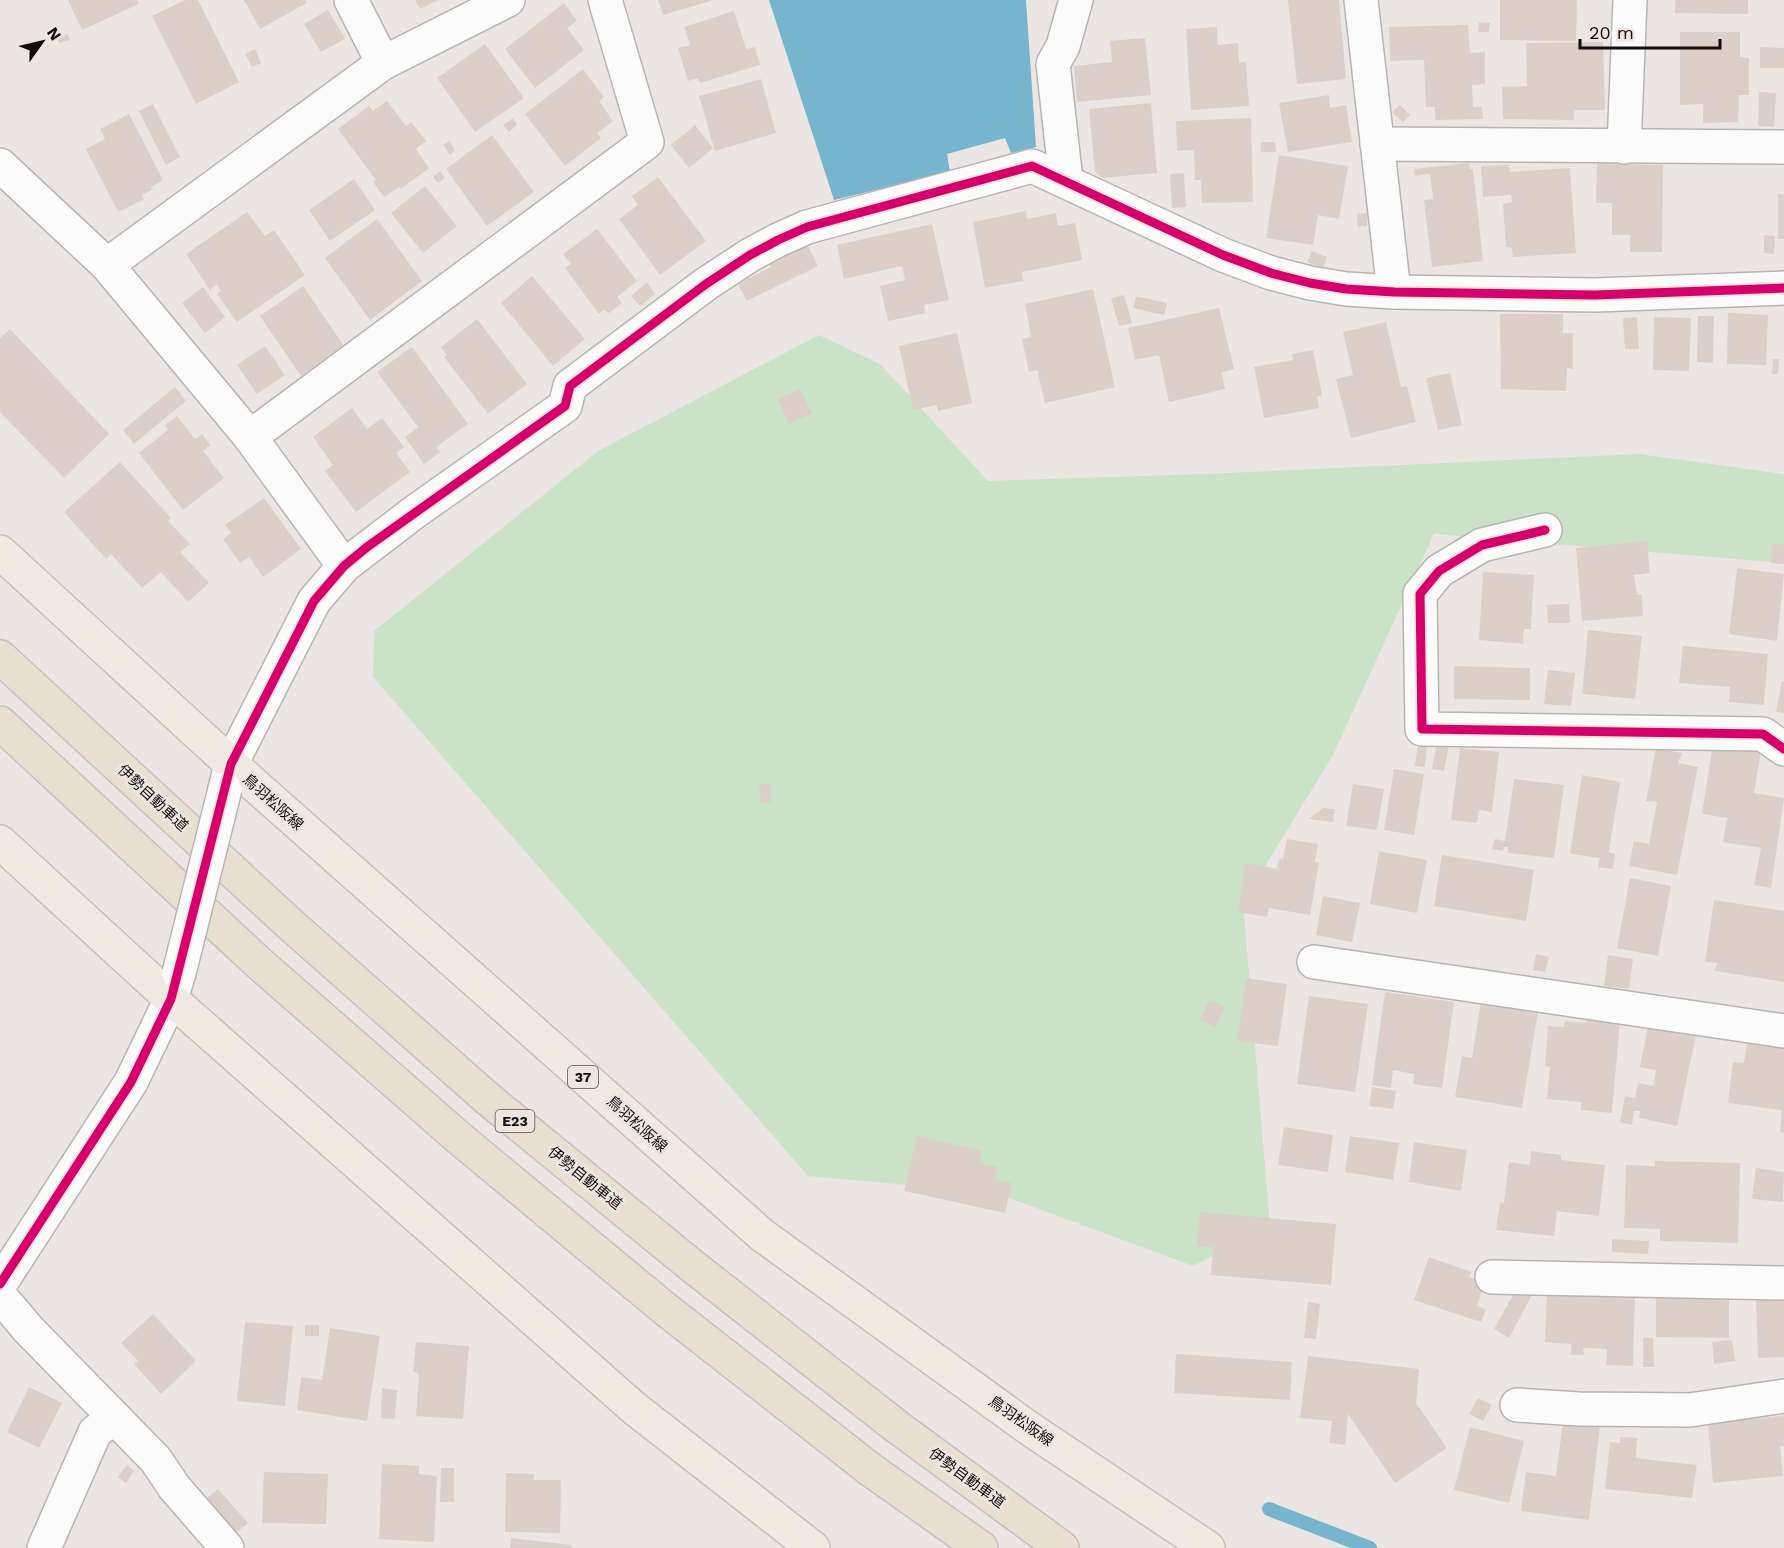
<svg xmlns="http://www.w3.org/2000/svg" width="1784" height="1548" font-family="'Work Sans','Noto Sans JP',sans-serif">
<rect width="100%" height="100%" fill="#ebe6e4"/>
<path fill="#cae3c6" d="M819,335L880,364L988,481L1205,474L1639,454L1784,474V563L1434,534L1333,755L1243,902L1270,1227L1193,1266L996,1193L808,1176L373,677L374,631L598,451Z"/>
<path fill="#77b5ce" d="M769,0H1026L1036,147L1011,153L1005,138L947,154L950,172L834,200Z"/>
<g fill="none" stroke-linecap="round" stroke-linejoin="round">
<path stroke="#77b5ce" stroke-width="14" d="M1269,1509L1370,1548"/>
</g>
<g fill="#dccfc9">
<path d="M68,0H137L139,4L82,30Z"/>
<path d="M185,0H198L239,82L196,104L152,16Z"/>
<path d="M244,0H305L307,3L260,29Z"/>
<path d="M415,0H438L420,9Z"/>
<path d="M658,0H711V1L663,15Z"/>
<path d="M1288,0H1339L1346,79L1297,84Z"/>
<path d="M1500,0H1577L1576,41L1500,40Z"/>
<path d="M1675,0H1748V14L1675,13Z"/>
<path d="M564,3L577,21L567,28L584,50L535,88L505,49Z"/>
<path d="M328,10L345,39L321,52L304,24Z"/>
<path d="M734,11L746,49L755,47L760,65L700,83L698,78L688,81L678,48L690,45L684,27Z"/>
<path d="M1479,22L1490,23L1489,32H1478Z"/>
<path d="M1468,25L1470,53L1485,52V84L1472,85L1473,107H1482L1483,119L1435,120V107H1426L1424,60L1390,61L1389,27Z"/>
<path d="M1217,27L1218,45L1238,43L1239,63L1246,62L1249,106L1191,110L1186,29Z"/>
<path d="M1680,32H1740V57L1749,58V95H1739L1738,122L1703,123V104L1680,105Z"/>
<path d="M68,34L70,40L59,43L57,38Z"/>
<path d="M1145,38L1151,95L1077,102L1074,66L1112,62L1110,41Z"/>
<path d="M1603,42L1605,110H1574V120L1503,119L1502,87L1527,86L1526,43Z"/>
<path d="M485,44L524,98L475,132L437,78Z"/>
<path d="M1760,47L1784,48V68H1760Z"/>
<path d="M255,49L261,63L252,67L245,54Z"/>
<path d="M583,69L604,97L599,101L613,121L597,133L601,138L565,166L525,114Z"/>
<path d="M761,79L776,133L715,151L699,96Z"/>
<path d="M1759,92L1776,93L1774,127L1758,126Z"/>
<path d="M1329,95L1330,108L1346,105L1352,142L1288,152L1279,103Z"/>
<path d="M387,101L406,126L411,122L426,141L416,149L429,168L401,189L399,187L384,197L373,182L376,180L338,129L369,106L373,111Z"/>
<path d="M1151,103L1157,173L1102,178L1095,172L1089,109Z"/>
<path d="M153,104L180,157L166,165L139,111Z"/>
<path d="M1400,105L1410,115L1403,122L1392,112Z"/>
<path d="M129,114L163,180L151,187L152,190L142,195L144,199L118,212L86,149L105,139L100,129Z"/>
<path d="M513,118L517,125L509,132L503,125Z"/>
<path d="M1251,118L1253,202L1202,203L1201,180H1195L1194,150L1177,151L1176,121Z"/>
<path d="M695,125L713,148L689,168L671,145Z"/>
<path d="M492,135L534,192L487,226L446,169Z"/>
<path d="M449,141L455,150L450,155L443,145Z"/>
<path d="M1261,142H1275L1276,152H1261Z"/>
<path d="M1279,155L1348,166L1339,219L1318,215L1313,245L1266,238Z"/>
<path d="M1469,163L1470,169H1473L1483,261L1432,267L1424,200L1433,199L1430,174L1415,176L1414,169Z"/>
<path d="M1597,164L1663,165L1662,252H1630V235H1612V203H1596Z"/>
<path d="M1509,165L1510,172L1570,168L1576,253L1513,257L1512,248L1506,247L1503,204L1512,202L1511,195L1483,197L1481,166Z"/>
<path d="M440,171L445,178L438,183L433,177Z"/>
<path d="M1184,173L1186,207L1172,208L1170,174Z"/>
<path d="M658,177L706,241L660,275L619,219L638,205L632,196Z"/>
<path d="M354,179L375,210L330,241L309,210Z"/>
<path d="M425,186L457,226L423,253L391,213Z"/>
<rect x="1778" y="194" width="6" height="45"/>
<path d="M1026,211L1027,219L1056,213L1058,226L1075,223L1082,260L1022,272L1023,281L985,288L973,222Z"/>
<path d="M247,212L265,236L274,230L305,275L237,322L217,294L221,291L217,284L210,290L186,254Z"/>
<path d="M1367,213V226L1358,227L1357,214Z"/>
<path d="M377,219L422,281L370,320L325,258Z"/>
<path d="M932,224L949,300L924,305L925,313L888,321L880,286L905,280L902,266L844,279L837,245Z"/>
<path d="M597,229L637,281L617,297L622,303L609,313L604,310L599,314L565,268L571,264L563,254Z"/>
<path d="M1764,235L1775,236L1774,254L1764,253Z"/>
<path d="M807,244L818,266L747,301L738,284L771,267L769,263Z"/>
<path d="M1312,251L1327,257L1323,268L1307,262Z"/>
<path d="M532,276L585,339L553,366L501,303Z"/>
<path d="M647,282L655,294L640,306L631,296Z"/>
<path d="M303,286L344,346L301,376L260,316Z"/>
<path d="M203,287L225,317L205,333L182,303Z"/>
<path d="M1093,289L1115,387L1045,403L1037,370L1029,372L1022,339L1031,337L1025,304Z"/>
<path d="M1124,295L1132,323L1119,326L1111,298Z"/>
<path d="M1136,296L1167,303L1164,315L1133,308Z"/>
<path d="M1219,308L1234,369L1221,373L1225,389L1169,402L1159,355L1135,360L1128,328Z"/>
<path d="M1728,313L1768,315L1766,365L1727,364Z"/>
<path d="M1500,314H1563V333H1573V369L1567,368L1566,391L1501,389Z"/>
<path d="M1698,316H1714L1713,363L1697,362Z"/>
<path d="M1637,317L1639,349H1625L1623,318Z"/>
<path d="M1654,317L1691,318L1689,371L1653,370Z"/>
<path d="M477,319L527,384L488,414L444,357L447,355L441,347Z"/>
<path d="M1386,322L1401,387L1407,386L1416,422L1351,438L1336,379L1353,375L1343,332Z"/>
<path d="M10,329L109,434L64,478L0,412V338Z"/>
<path d="M957,333L972,403L938,411L937,405L913,410L899,346Z"/>
<path d="M265,346L285,375L257,394L237,365Z"/>
<path d="M412,347L468,424L436,447L440,452L424,464L405,437L418,427L377,372Z"/>
<path d="M1313,350L1322,395L1317,396L1319,408L1264,418L1254,367L1293,360L1292,354Z"/>
<path d="M1773,359H1779L1778,374H1772Z"/>
<path d="M1450,373L1462,425L1438,430L1426,378Z"/>
<path d="M175,387L186,401L134,444L123,430Z"/>
<path d="M800,389L812,413L789,424L778,399Z"/>
<path d="M352,408L367,429L382,418L404,447L396,453L410,472L356,512L325,471L333,465L313,437Z"/>
<path d="M177,416L195,439L202,434L210,445L203,451L224,478L183,510L139,453L168,430L165,425Z"/>
<path d="M120,462L171,518L168,521L190,544L180,552L209,583L188,602L161,572L142,588L111,554L106,559L64,512Z"/>
<path d="M264,498L301,549L263,577L249,557L240,563L223,539L231,533L225,525Z"/>
<path d="M1647,541L1650,573L1634,575L1637,595H1642L1643,616L1582,621L1576,548Z"/>
<path d="M1773,543L1784,545V564L1771,563Z"/>
<path d="M1737,568L1784,574L1777,641L1729,634Z"/>
<path d="M1483,572L1534,575L1531,629H1524L1523,644L1479,640Z"/>
<path d="M1569,604L1570,623H1548L1547,605Z"/>
<path d="M1588,630L1642,636L1635,699L1582,694Z"/>
<path d="M1683,646L1768,654L1764,705L1729,702L1730,687L1679,683Z"/>
<path d="M1454,666L1530,668V700L1454,699Z"/>
<path d="M1548,670L1575,673L1571,706L1544,704Z"/>
<path d="M1782,681H1784V713L1776,712Z"/>
<path d="M1418,743L1427,745L1425,767L1415,766Z"/>
<path d="M1437,743L1449,745L1444,771L1432,769Z"/>
<path d="M1460,748L1499,752L1492,812L1479,810L1477,823L1451,820Z"/>
<path d="M1656,748L1682,753L1678,763L1698,767L1677,875L1629,866L1634,841L1649,844L1657,802L1646,801Z"/>
<path d="M1712,749L1761,751L1754,793L1784,798L1771,888L1754,885L1761,848L1723,842L1727,818L1702,814Z"/>
<path d="M1394,769L1424,774L1414,835L1384,830Z"/>
<path d="M1582,775L1620,782L1609,852L1615,854L1613,869L1598,867L1600,858L1570,854Z"/>
<path d="M1514,779L1564,785L1554,858L1508,853V847H1504L1503,851L1492,849L1495,839L1505,841Z"/>
<path d="M770,783L772,802L761,803L759,784Z"/>
<path d="M1353,784L1384,789L1377,830L1346,826Z"/>
<path d="M1323,808L1335,809L1333,822L1309,819Z"/>
<path d="M1287,839L1318,844L1315,862L1319,863L1310,915L1269,908L1267,917L1238,912L1245,863L1277,869L1279,858L1283,859Z"/>
<path d="M1379,851L1427,860L1417,913L1370,904Z"/>
<path d="M1442,855L1534,870L1526,921L1434,906Z"/>
<path d="M1630,878L1671,886L1658,956L1617,948Z"/>
<path d="M1323,896L1360,903L1352,942L1316,935Z"/>
<path d="M1714,900L1784,911V982L1715,971L1717,963L1705,962Z"/>
<path d="M1536,954L1549,957L1545,972L1533,970Z"/>
<path d="M1608,955L1633,959L1629,989L1604,986Z"/>
<path d="M1246,978L1287,984L1278,1046L1237,1041Z"/>
<path d="M1385,992L1454,1002L1442,1088L1413,1084L1414,1074L1393,1070L1391,1088L1372,1085Z"/>
<path d="M1309,996L1368,1004L1355,1092L1297,1084Z"/>
<path d="M1209,1000L1225,1007L1215,1027L1200,1020Z"/>
<path d="M1481,1002L1538,1012L1522,1108L1455,1097L1462,1056L1472,1058Z"/>
<path d="M1588,1016L1620,1019L1612,1113L1581,1110V1102L1547,1099L1550,1067L1545,1066L1548,1026L1564,1027L1565,1021L1587,1023Z"/>
<path d="M1648,1026L1696,1035L1677,1126L1639,1118L1640,1111H1634L1632,1125L1620,1122L1625,1096L1635,1098L1638,1083L1653,1086L1656,1070L1640,1067Z"/>
<path d="M1747,1043L1784,1048V1133L1780,1132L1782,1110L1728,1103L1733,1062L1744,1063Z"/>
<path d="M1372,1087L1396,1091L1393,1109L1369,1106Z"/>
<path d="M1284,1127L1333,1135L1328,1172L1278,1165Z"/>
<path d="M917,1136L982,1151L979,1163L997,1167L995,1180L1012,1183L1005,1213L904,1191Z"/>
<path d="M1350,1136L1399,1143L1393,1180L1345,1172Z"/>
<path d="M1414,1142L1467,1150L1461,1191L1409,1182Z"/>
<path d="M1531,1151L1561,1155V1160L1605,1165L1599,1216L1557,1211L1554,1236L1496,1230L1500,1202L1504,1203L1509,1162L1530,1165Z"/>
<path d="M1655,1161L1740,1163L1738,1243L1660,1241V1229L1624,1228L1626,1165L1655,1166Z"/>
<path d="M1756,1168L1784,1172L1783,1202L1752,1199Z"/>
<path d="M1200,1212L1336,1224L1331,1285L1211,1275L1213,1247L1197,1246Z"/>
<path d="M1612,1239L1649,1241L1648,1254L1612,1252Z"/>
<path d="M1429,1257L1471,1272L1469,1277L1485,1283L1477,1306L1486,1309L1481,1322L1414,1300Z"/>
<path d="M1518,1286L1536,1287L1509,1338L1494,1329Z"/>
<path d="M1547,1288L1635,1291L1633,1366L1606,1365L1607,1349L1583,1348L1584,1355H1571V1344L1545,1342Z"/>
<path d="M1656,1295L1729,1296V1338L1656,1337Z"/>
<path d="M1784,1296V1357L1758,1358L1756,1297Z"/>
<path d="M1308,1302L1320,1304L1316,1339L1304,1338Z"/>
<path d="M153,1314L196,1361L161,1394L134,1364L138,1361L121,1343Z"/>
<path d="M245,1322L293,1326L285,1406L237,1401Z"/>
<rect x="305" y="1325" width="14" height="11"/>
<path d="M330,1328L380,1336L367,1421L297,1410L301,1377L322,1380Z"/>
<path d="M1643,1338H1653L1654,1367H1643Z"/>
<path d="M1732,1340L1735,1361L1714,1364L1712,1342Z"/>
<path d="M416,1342L469,1346L463,1419L416,1416L419,1374L413,1371Z"/>
<path d="M1176,1354L1292,1362L1290,1400L1174,1393Z"/>
<path d="M1308,1356L1419,1369L1416,1403L1447,1448L1395,1483L1348,1414L1345,1445L1329,1443L1332,1421L1300,1418Z"/>
<path d="M29,1387L62,1403L39,1448L7,1432Z"/>
<path d="M382,1388L397,1390L395,1419L381,1418Z"/>
<path d="M1478,1398L1492,1405L1483,1421L1469,1414Z"/>
<path d="M1784,1416V1446H1780L1783,1476L1713,1483L1708,1423Z"/>
<path d="M1563,1422L1600,1426L1589,1520L1521,1511L1526,1472L1556,1476Z"/>
<path d="M1470,1427L1524,1441L1509,1503L1454,1490Z"/>
<path d="M1620,1437L1637,1438L1636,1458L1697,1465L1692,1498L1605,1489L1610,1442L1620,1443Z"/>
<path d="M382,1464L419,1466V1474L437,1476L434,1542L379,1539Z"/>
<path d="M127,1465L134,1471L126,1483L118,1477Z"/>
<path d="M441,1468H454V1502H440Z"/>
<path d="M264,1472L328,1474L326,1524L262,1523Z"/>
<path d="M506,1473L534,1474V1480H561L560,1533L505,1532Z"/>
<path d="M218,1489L248,1523L237,1532L206,1499Z"/>
<path d="M511,1538L571,1545L572,1548H510Z"/>
</g>
<g fill="none" stroke-linecap="round" stroke-linejoin="round">
<defs>
<g id="minor">
<path d="M351,0L383,63L508,0"/>
<path d="M1361,0L1394,292"/>
<path d="M1377,144L1784,147"/>
<path d="M1624,147L1630,0"/>
<path d="M0,165L107,265L250,437L344,566"/>
<path d="M1066,181L1053,64L1063,46L1076,0"/>
<path d="M107,265L383,63"/>
<path d="M250,437L647,142L605,0"/>
<path d="M1545,530L1482,545L1439,571L1420,594L1422,729L1763,734L1784,749"/>
<path d="M225,789L231,764L314,601L344,566L416,511L565,406L570,386L706,284L750,255L778,240L807,227L1032,166L1223,255L1271,273L1310,283L1346,289L1394,292L1595,295L1784,288"/>
<path d="M1314,962L1784,1031"/>
<path d="M1492,1277L1784,1283"/>
<path d="M0,1284L131,1082L171,999L179,973"/>
<path d="M0,1296L28,1329L156,1460L174,1487L227,1548"/>
<path d="M1517,1405L1579,1409L1690,1410L1784,1396"/>
<path d="M44,1548L95,1432L114,1418"/>
</g>
<g id="primary">
<path d="M0,552L231,764L762,1235L1030,1429L1208,1548"/>
<path d="M0,842L171,999L634,1408L813,1548"/>
</g>
<g id="motorway">
<path d="M0,657L291,925L488,1099L691,1265L896,1426L1062,1548"/>
<path d="M0,723L260,964L459,1138L664,1308L871,1470L981,1548"/>
</g>
</defs>
<use href="#minor" stroke="#b8b4b2" stroke-width="36"/>
<use href="#primary" stroke="#c3c1c0" stroke-width="36"/>
<use href="#motorway" stroke="#c3c1c0" stroke-width="36"/>
<use href="#minor" stroke="#fcfbfb" stroke-width="33"/>
<use href="#primary" stroke="#f0eae2" stroke-width="33"/>
<use href="#motorway" stroke="#e8dfd1" stroke-width="33"/>
<defs>
<path id="minor-bridge" d="M179,973L225,789"/>
</defs>
<use href="#minor-bridge" stroke="#b8b4b2" stroke-width="36" stroke-linecap="butt"/>
<use href="#minor-bridge" stroke="#fcfbfb" stroke-width="33"/>
<defs>
<g id="cycleway">
<path d="M1545,530L1482,545L1439,571L1420,594L1422,729L1763,734L1784,749"/>
<path d="M0,1284L131,1082L171,999L231,764L314,601L344,566L367,547L565,406L570,386L706,284L750,255L778,240L807,227L1032,166L1223,255L1271,273L1310,283L1346,289L1394,292L1595,295L1784,288"/>
</g>
</defs>
<use href="#cycleway" stroke="#eee5e1" stroke-width="13"/>
<use href="#cycleway" stroke="#d6006c" stroke-width="9"/>
</g>
<g text-anchor="middle" dominant-baseline="central" stroke-width="6" stroke-linejoin="round" paint-order="stroke">
<g fill="#eee5e1" stroke="#534e4c" stroke-width="1.5">
<rect x="568" y="1066" width="30" height="22" rx="4.5"/>
<rect x="495.5" y="1110" width="39" height="22" rx="4.5"/>
</g>
<g font-size="14" font-weight="bold" fill="#100d0c">
<text x="583" y="1077">37</text>
<text x="515" y="1121">E23</text>
</g>
<g font-size="15" fill="#100d0c" stroke="#eee5e1">
<text transform="translate(153 798) rotate(43)">伊勢自動車道</text>
<text transform="translate(273 802) rotate(42)">鳥羽松阪線</text>
<text transform="translate(637 1124) rotate(42)">鳥羽松阪線</text>
<text transform="translate(585 1178) rotate(39)">伊勢自動車道</text>
<text transform="translate(1021 1421) rotate(35)">鳥羽松阪線</text>
<text transform="translate(967 1478) rotate(36)">伊勢自動車道</text>
</g>
</g>
<g transform="translate(42 42) rotate(56)" stroke="#eee5e1" stroke-width="4.5" paint-order="stroke">
<path d="M0-4.5L10 22L0 15L-10 22Z" fill="#100d0c"/>
<text y="-9" font-size="16" font-weight="bold" text-anchor="middle" fill="#100d0c">N</text>
</g>
<path d="M1580 39v9h140v-9" fill="none" stroke="#100d0c" stroke-width="3"/>
<text x="1589" y="39" font-size="18" fill="#100d0c" stroke="#eee5e1" stroke-width="4.5" paint-order="stroke">20 m</text>
</svg>
